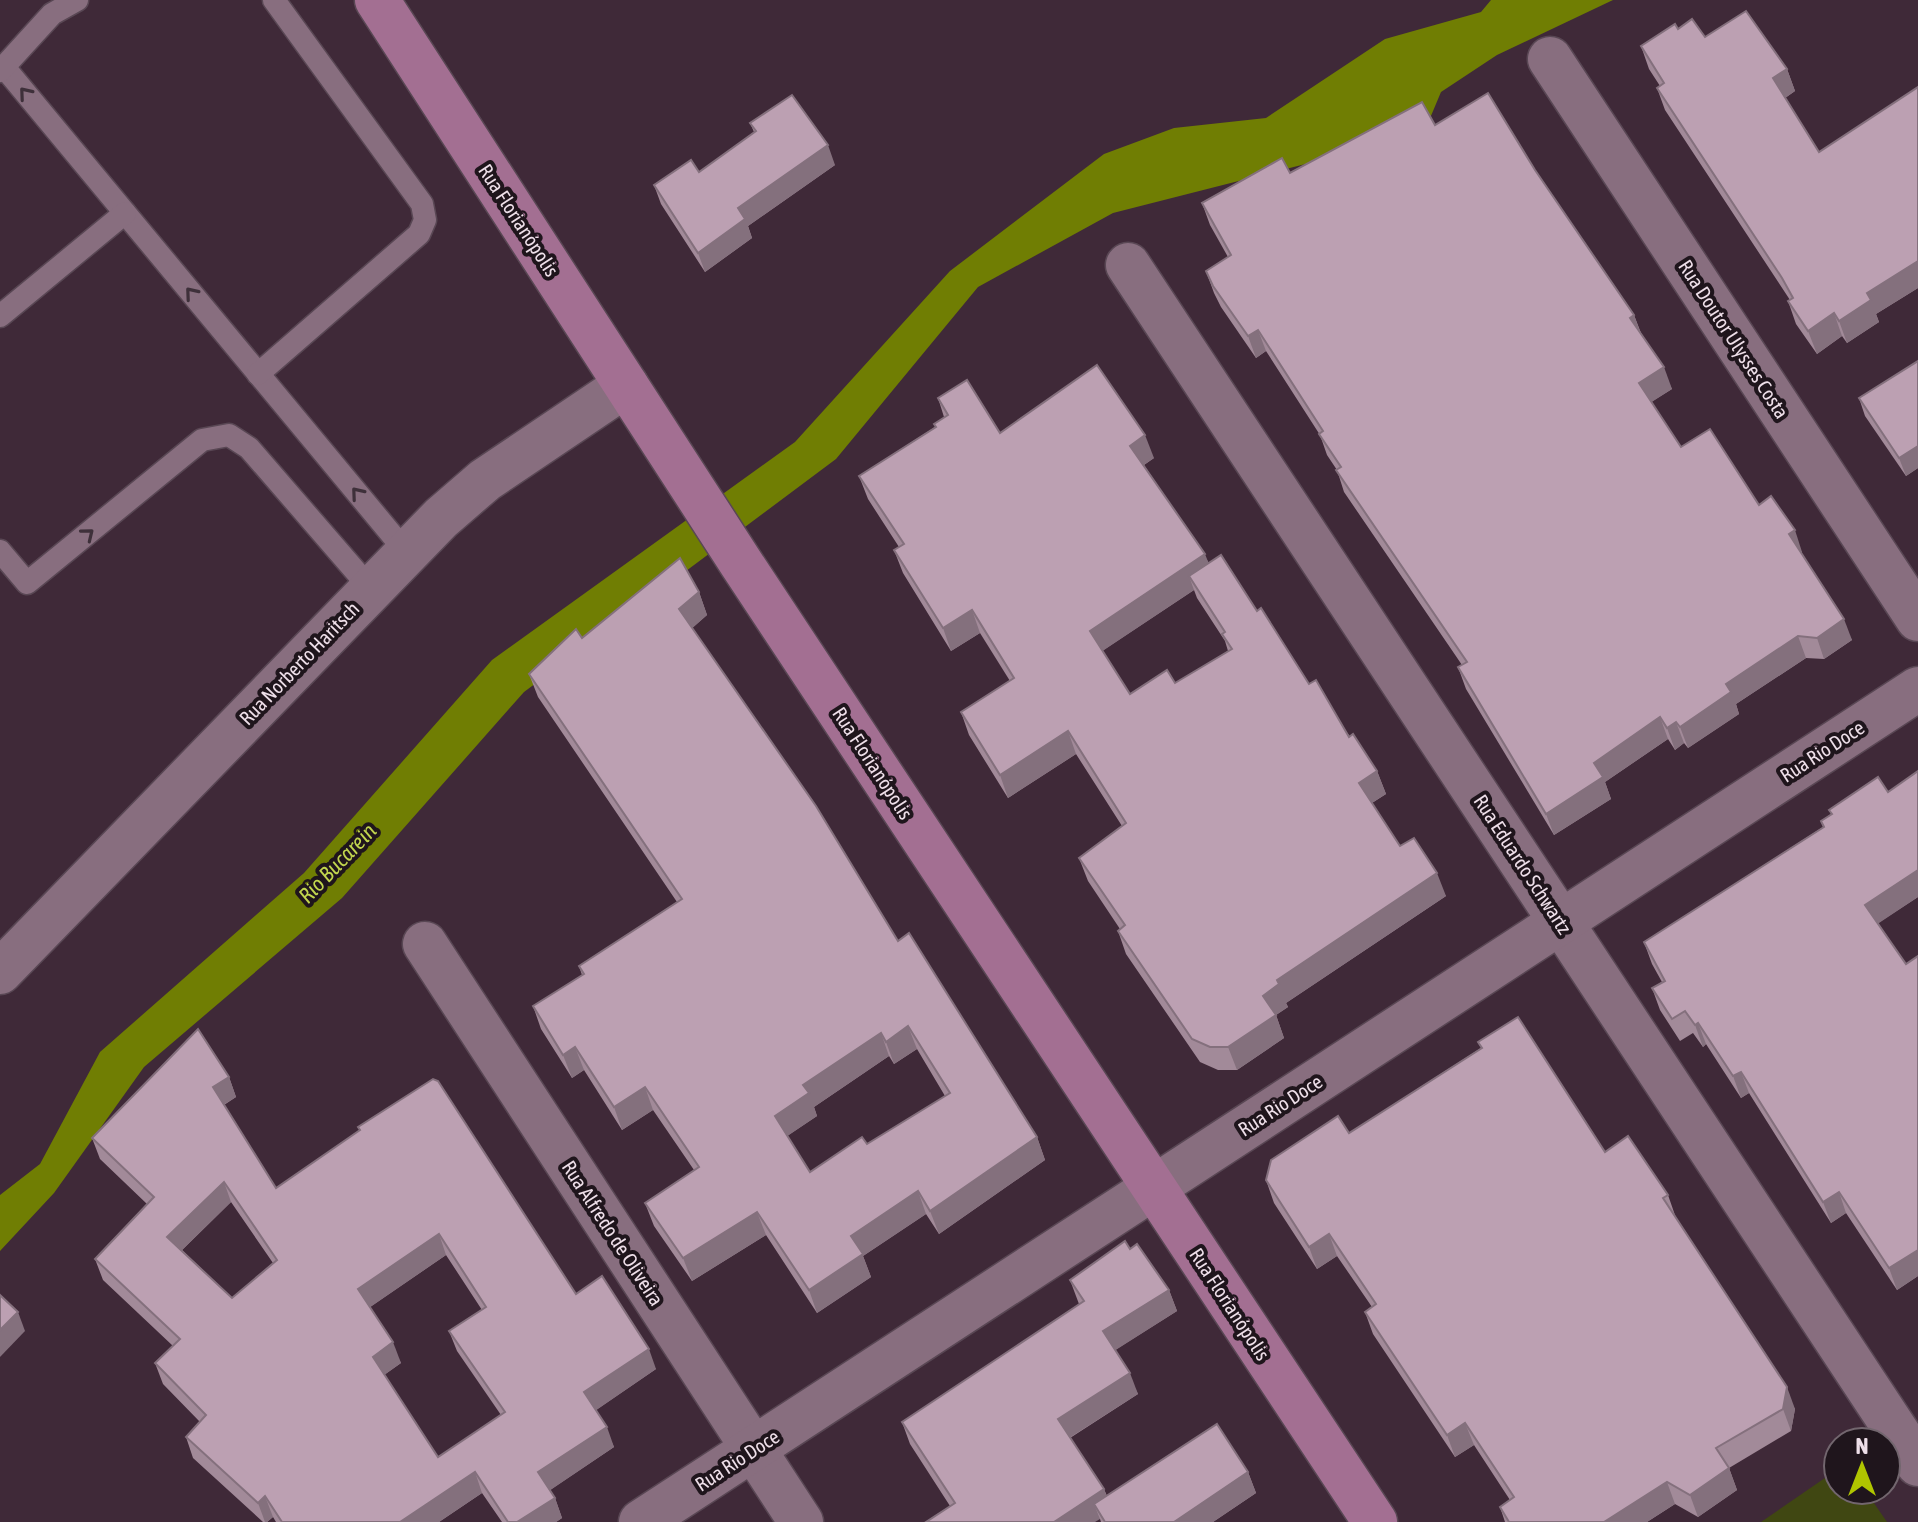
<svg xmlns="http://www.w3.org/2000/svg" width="1918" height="1522" font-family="'Asap Condensed',sans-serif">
<rect width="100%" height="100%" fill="#3f2938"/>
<path fill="#404712" d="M1838,1469V1490H1865L1887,1522H1761Z"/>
<path fill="#707e03" d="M1491,0H1613L1497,55L1441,92L1428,123L1345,154L1113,213L978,287L836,459L524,692L342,898L144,1067L54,1193L0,1251V1195L40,1164L100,1052L304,873L492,660L795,442L950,271L1104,154L1174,128L1266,118L1385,39L1481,12Z"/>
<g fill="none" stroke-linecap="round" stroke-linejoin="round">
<defs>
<g id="service">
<path d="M4,67L407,553"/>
<path d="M0,71L52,14L77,0"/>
<path d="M0,316L125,213"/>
<path d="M258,374L419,234L425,220L422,204L274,0"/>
<path d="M0,551L27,583L202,440L229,435L249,448L371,589"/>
</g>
<g id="minor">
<path d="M1550,59L1918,619"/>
<path d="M1128,265L1918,1464"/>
<path d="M425,944L801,1522"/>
<path d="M0,972L441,518L485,480L626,385"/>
<path d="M641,1522L1918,689"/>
</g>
<path id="primary" d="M377,0L741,563L1375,1522"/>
</defs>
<use href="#service" stroke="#594754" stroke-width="25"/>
<use href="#minor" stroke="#594754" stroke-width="47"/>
<use href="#primary" stroke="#594754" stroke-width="47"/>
<use href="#service" stroke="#886e7f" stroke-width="22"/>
<use href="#minor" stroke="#886e7f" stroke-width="44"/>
<use href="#primary" stroke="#a36f92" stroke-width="44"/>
</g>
<g fill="#a28a99" fill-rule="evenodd">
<path d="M1678,29L1705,37L1787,69L1795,91L1785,98L1819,152L1918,87V288L1876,314L1879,322L1847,343L1842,336L1817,354L1796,324L1788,301L1790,300L1665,110L1657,88L1660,86L1649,69L1641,46Z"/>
<path d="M750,123L835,165L748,226L752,238L705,272L661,204L654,185L699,172L754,132Z"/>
<path d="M1435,125L1535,170L1634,315L1641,333L1672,389L1651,402L1681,447L1759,505L1802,552L1801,553L1852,640L1824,659L1806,658L1736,704L1739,714L1688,748L1684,743L1675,750L1668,739L1605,782L1611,799L1554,835L1466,689L1458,667L1462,665L1344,492L1337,470L1327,455L1320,435L1266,351L1256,358L1221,307L1214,293L1206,271L1228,257L1210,225L1202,203Z"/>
<path d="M1918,361V468L1906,476L1865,416L1859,398Z"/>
<path d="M938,398L1000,433L1154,458L1144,465L1209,563L1257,611L1309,684L1377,771L1386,794L1372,803L1400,846L1446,896L1286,1003L1288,1007L1276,1015L1284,1038L1237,1070H1218L1200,1062L1126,954L1118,931L1120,929L1088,881L1079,858L1122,826L1076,754L1008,798L969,735L961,712L1010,681L980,633L951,651L903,573L894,550L899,547L868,499L859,476L935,427L934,424L944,417ZM1194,590L1197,598L1225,641L1228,651L1175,683L1130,694L1102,651Z"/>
<path d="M699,592L707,615L692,628L898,941L1037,1137L1045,1160L939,1234L926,1214L863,1256L871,1277L817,1313L766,1235L692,1281L654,1226L645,1203L694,1170L653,1110L622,1130L584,1070L572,1078L541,1029L533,1006L582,975L579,966L677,902L538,697L529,674L582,638ZM917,1049L945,1096L867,1144L810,1172L787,1136L817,1116L814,1107L889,1056L894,1064Z"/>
<path d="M1918,771V897L1878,923L1906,964L1918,956V1276L1897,1290L1846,1213L1831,1223L1749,1093L1741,1098L1706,1044L1703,1047L1693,1033L1680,1041L1660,1010L1652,988L1662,982L1652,964L1644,942L1823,827L1821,821L1831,814L1829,810L1888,792Z"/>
<path d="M1478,1042L1605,1152L1668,1195L1676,1218L1795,1409L1791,1431L1729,1468L1737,1490L1698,1517L1675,1504L1647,1522H1505L1500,1507L1510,1500L1474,1445L1455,1457L1373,1334L1365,1312L1372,1307L1337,1256L1317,1269L1274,1203L1266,1180L1349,1133L1481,1048Z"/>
<path d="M229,1077L236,1097L224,1105L276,1188L360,1131L358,1127L576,1294L656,1369L596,1410L614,1447L550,1490L555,1498L562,1518L556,1522H502L482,1493L439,1522H276L273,1517L267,1522H263L193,1458L186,1437L200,1422L163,1384L155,1363L173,1346L103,1280L95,1259L147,1204L100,1159L92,1138ZM231,1202L273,1263L232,1298L182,1250ZM446,1255L482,1310L449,1331L457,1351L501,1415L438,1457L384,1375L401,1363L370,1307Z"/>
<path d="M1130,1249L1169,1290L1177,1311L1115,1350L1138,1394L1070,1438L1104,1489L1107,1496L1248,1472L1256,1493L1213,1522H1101L1100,1519L950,1506L910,1444L902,1422L1079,1304L1070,1280Z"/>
</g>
<g fill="#84707d">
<path d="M1787,69L1795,91L1781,101L1773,78Z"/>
<path d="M828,145L835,165L748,226L752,238L705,272L698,253L738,208Z"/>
<path d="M1918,261V288L1876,314L1879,322L1847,343L1839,321L1867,293Z"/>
<path d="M1834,313L1842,336L1817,354L1808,331Z"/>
<path d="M1634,315L1642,337L1630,318Z"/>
<path d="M1258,330L1266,351L1256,358L1248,336Z"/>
<path d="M1664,367L1672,389L1647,405L1639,383Z"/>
<path d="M1145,435L1154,458L1138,469L1130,446Z"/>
<path d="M1918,446V468L1906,476L1899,458Z"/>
<path d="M1795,530L1802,552L1797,556L1789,534Z"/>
<path d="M1205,554L1214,577L1189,576L1194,590L1098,654L1090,631Z"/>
<path d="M699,592L707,615L688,632L679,609Z"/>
<path d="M972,610L980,633L951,651L943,628Z"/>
<path d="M1844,619L1852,640L1824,659L1817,638Z"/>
<path d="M1798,636L1806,658L1736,704L1739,714L1688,748L1680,727L1726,684Z"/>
<path d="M1660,717L1668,739L1605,782L1611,799L1554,835L1546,814L1594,763Z"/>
<path d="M1676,722L1684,743L1675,750L1667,728Z"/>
<path d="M1068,731L1076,754L1008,798L1000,775Z"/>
<path d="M1377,771L1386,794L1367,806L1359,783Z"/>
<path d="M1918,870V897L1873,927L1865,905Z"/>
<path d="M1437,873L1446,896L1286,1003L1288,1007L1276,1015L1284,1038L1237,1070L1228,1047L1263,996L1277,980Z"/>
<path d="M1698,1023L1706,1044L1703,1047L1695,1025Z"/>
<path d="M908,1026L917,1049L894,1064L886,1042Z"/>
<path d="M881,1033L889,1056L814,1107L817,1116L783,1139L775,1116L803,1085Z"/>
<path d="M575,1047L584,1070L572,1078L563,1055Z"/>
<path d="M1741,1072L1749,1093L1741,1098L1733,1076Z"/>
<path d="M229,1077L236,1097L220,1107L213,1087Z"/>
<path d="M645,1087L653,1110L622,1130L614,1107Z"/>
<path d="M1037,1137L1045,1160L939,1234L930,1211Z"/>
<path d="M224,1182L231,1202L175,1257L167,1237Z"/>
<path d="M918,1191L926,1214L863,1256L871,1277L817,1313L809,1290L851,1236Z"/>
<path d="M1839,1192L1846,1213L1831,1223L1823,1202Z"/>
<path d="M757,1212L766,1235L692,1281L683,1258Z"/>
<path d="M439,1234L446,1255L366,1310L358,1289Z"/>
<path d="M1329,1234L1337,1256L1317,1269L1309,1247Z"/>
<path d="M1918,1250V1276L1897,1290L1889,1268Z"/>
<path d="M1169,1290L1177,1311L1111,1353L1103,1331Z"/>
<path d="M18,1312L25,1331L0,1357V1330Z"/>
<path d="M393,1342L401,1363L380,1378L373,1357Z"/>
<path d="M649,1349L656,1369L592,1413L584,1392Z"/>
<path d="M1130,1373L1138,1394L1066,1440L1058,1419Z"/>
<path d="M1787,1387L1795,1409L1791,1431L1783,1409Z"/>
<path d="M1465,1423L1474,1445L1455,1457L1447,1435Z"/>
<path d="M607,1427L614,1447L546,1493L538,1472Z"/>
<path d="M1729,1468L1737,1490L1698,1517L1690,1495Z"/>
<path d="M475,1472L482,1493L439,1522H400Z"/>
<path d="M1248,1472L1256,1493L1213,1522H1173Z"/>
<path d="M1667,1482L1675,1504L1647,1522H1604Z"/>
<path d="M1104,1489L1112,1511L1094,1504L1100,1519L1095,1522H1054Z"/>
<path d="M265,1496L273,1517L267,1522H265L258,1503Z"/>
<path d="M555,1498L562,1518L556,1522H517Z"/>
</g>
<g fill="#bca0b2" stroke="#84707d" stroke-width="2" fill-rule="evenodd">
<path d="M1746,11L1787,69L1773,78L1819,152L1918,87V261L1867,293L1871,300L1839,321L1834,313L1808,331L1788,301L1793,298L1782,278L1657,88L1664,83L1641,46L1675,24L1678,29L1692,19L1705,37Z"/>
<path d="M1488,93L1535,170L1634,315L1630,318L1664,367L1639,383L1681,447L1710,429L1759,505L1771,496L1795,530L1789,534L1844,619L1817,638L1798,636L1726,684L1731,692L1680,727L1676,722L1667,728L1660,717L1594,763L1603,777L1546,814L1458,667L1467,662L1336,470L1341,467L1319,434L1323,431L1258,330L1248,336L1213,286L1206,271L1231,255L1202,203L1282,158L1290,173L1422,102L1435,125Z"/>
<path d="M792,95L828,145L738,208L745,219L698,253L654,185L691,160L699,172L756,131L750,123Z"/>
<path d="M1918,361V446L1899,458L1859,398Z"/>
<path d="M1097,365L1145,435L1130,446L1205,554L1090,631L1130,694L1167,670L1175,683L1232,649L1222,634L1225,632L1189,576L1221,555L1257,611L1261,608L1309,684L1316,680L1349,737L1353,734L1377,771L1359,783L1400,846L1414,838L1437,873L1277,980L1279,984L1263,996L1276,1015L1228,1047H1210L1192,1039L1118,931L1125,925L1079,858L1126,823L1068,731L1000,775L961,712L1014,678L972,610L943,628L894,550L904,544L859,476L936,427L934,424L948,415L938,398L967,380L1000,433Z"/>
<path d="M680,558L699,592L679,609L816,806L898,941L909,933L1037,1137L930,1211L918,1191L851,1236L863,1254L809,1290L757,1212L683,1258L645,1203L699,1167L645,1087L614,1107L575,1047L563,1055L533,1006L584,974L579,966L682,899L529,674L576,629L582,638ZM908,1026L950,1093L867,1144L862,1137L810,1172L775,1116L809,1093L803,1085L881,1033L886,1042Z"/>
<path d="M1918,771V870L1865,905L1906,964L1918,956V1250L1889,1268L1839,1192L1823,1202L1741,1072L1733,1076L1698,1023L1695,1025L1685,1011L1672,1019L1652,988L1665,981L1644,942L1824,827L1821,821L1832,814L1829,810L1878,777L1888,792Z"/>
<path d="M1518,1017L1605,1152L1628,1136L1668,1195L1663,1198L1787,1387L1783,1409L1716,1448L1729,1468L1690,1495L1667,1482L1604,1522H1509L1500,1507L1514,1497L1465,1423L1447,1435L1365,1312L1376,1304L1329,1234L1309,1247L1266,1180L1271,1160L1338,1116L1349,1133L1482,1048L1478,1042Z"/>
<path d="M198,1029L229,1077L213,1087L276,1188L360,1130L358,1127L433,1079L438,1081L576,1294L602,1276L649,1349L584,1392L607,1427L538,1472L555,1498L517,1522H508L475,1472L400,1522H282L265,1496L258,1503L186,1437L206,1415L155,1363L180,1339L95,1259L154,1197L92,1138ZM224,1182L277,1260L232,1298L167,1237ZM439,1234L486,1307L449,1331L505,1412L438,1457L373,1357L393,1342L358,1289Z"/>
<path d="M1125,1241L1130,1249L1137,1244L1169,1290L1103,1331L1130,1373L1058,1419L1104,1489L1054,1522H926L955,1503L902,1422L1084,1301L1070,1280Z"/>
<path d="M0,1295L18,1312L0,1330Z"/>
<path d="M1217,1424L1248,1472L1174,1522H1105L1094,1504Z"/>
</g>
<defs><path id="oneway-chevron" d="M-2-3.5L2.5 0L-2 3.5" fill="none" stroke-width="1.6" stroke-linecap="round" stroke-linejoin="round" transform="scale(2)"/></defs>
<g stroke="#3e303a">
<use href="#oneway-chevron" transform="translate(25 93) rotate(-130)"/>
<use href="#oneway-chevron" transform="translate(191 293) rotate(-130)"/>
<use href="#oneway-chevron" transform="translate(357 493) rotate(-130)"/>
<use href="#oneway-chevron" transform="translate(88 534) rotate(-39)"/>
</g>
<g text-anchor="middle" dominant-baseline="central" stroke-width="8" stroke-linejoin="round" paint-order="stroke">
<g font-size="20" fill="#eedfe9" stroke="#1f151c">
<text transform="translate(519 220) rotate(57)">Rua Florianópolis</text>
<text transform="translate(1734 339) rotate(57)">Rua Doutor Ulysses Costa</text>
<text transform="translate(299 663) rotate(-46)">Rua Norberto Haritsch</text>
<text transform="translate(1822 751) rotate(-33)">Rua Rio Doce</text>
<text transform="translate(873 763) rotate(57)">Rua Florianópolis</text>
<text transform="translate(1523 864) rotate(57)">Rua Eduardo Schwartz</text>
<text transform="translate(1280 1105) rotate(-33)">Rua Rio Doce</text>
<text transform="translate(613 1233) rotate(57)">Rua Alfredo de Oliveira</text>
<text transform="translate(1230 1304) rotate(57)">Rua Florianópolis</text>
<text transform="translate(737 1460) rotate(-33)">Rua Rio Doce</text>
</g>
<g font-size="22" font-style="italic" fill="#c1d54e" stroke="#1f151c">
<text transform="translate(337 863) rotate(-46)">Rio Bucarein</text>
</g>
</g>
<g transform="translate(1862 1466)"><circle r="38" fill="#1f151c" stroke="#72666e" stroke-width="2"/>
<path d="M0-6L14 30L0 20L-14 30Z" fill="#b0c500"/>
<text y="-12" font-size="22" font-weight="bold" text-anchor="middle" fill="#eedfe9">N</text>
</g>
</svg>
